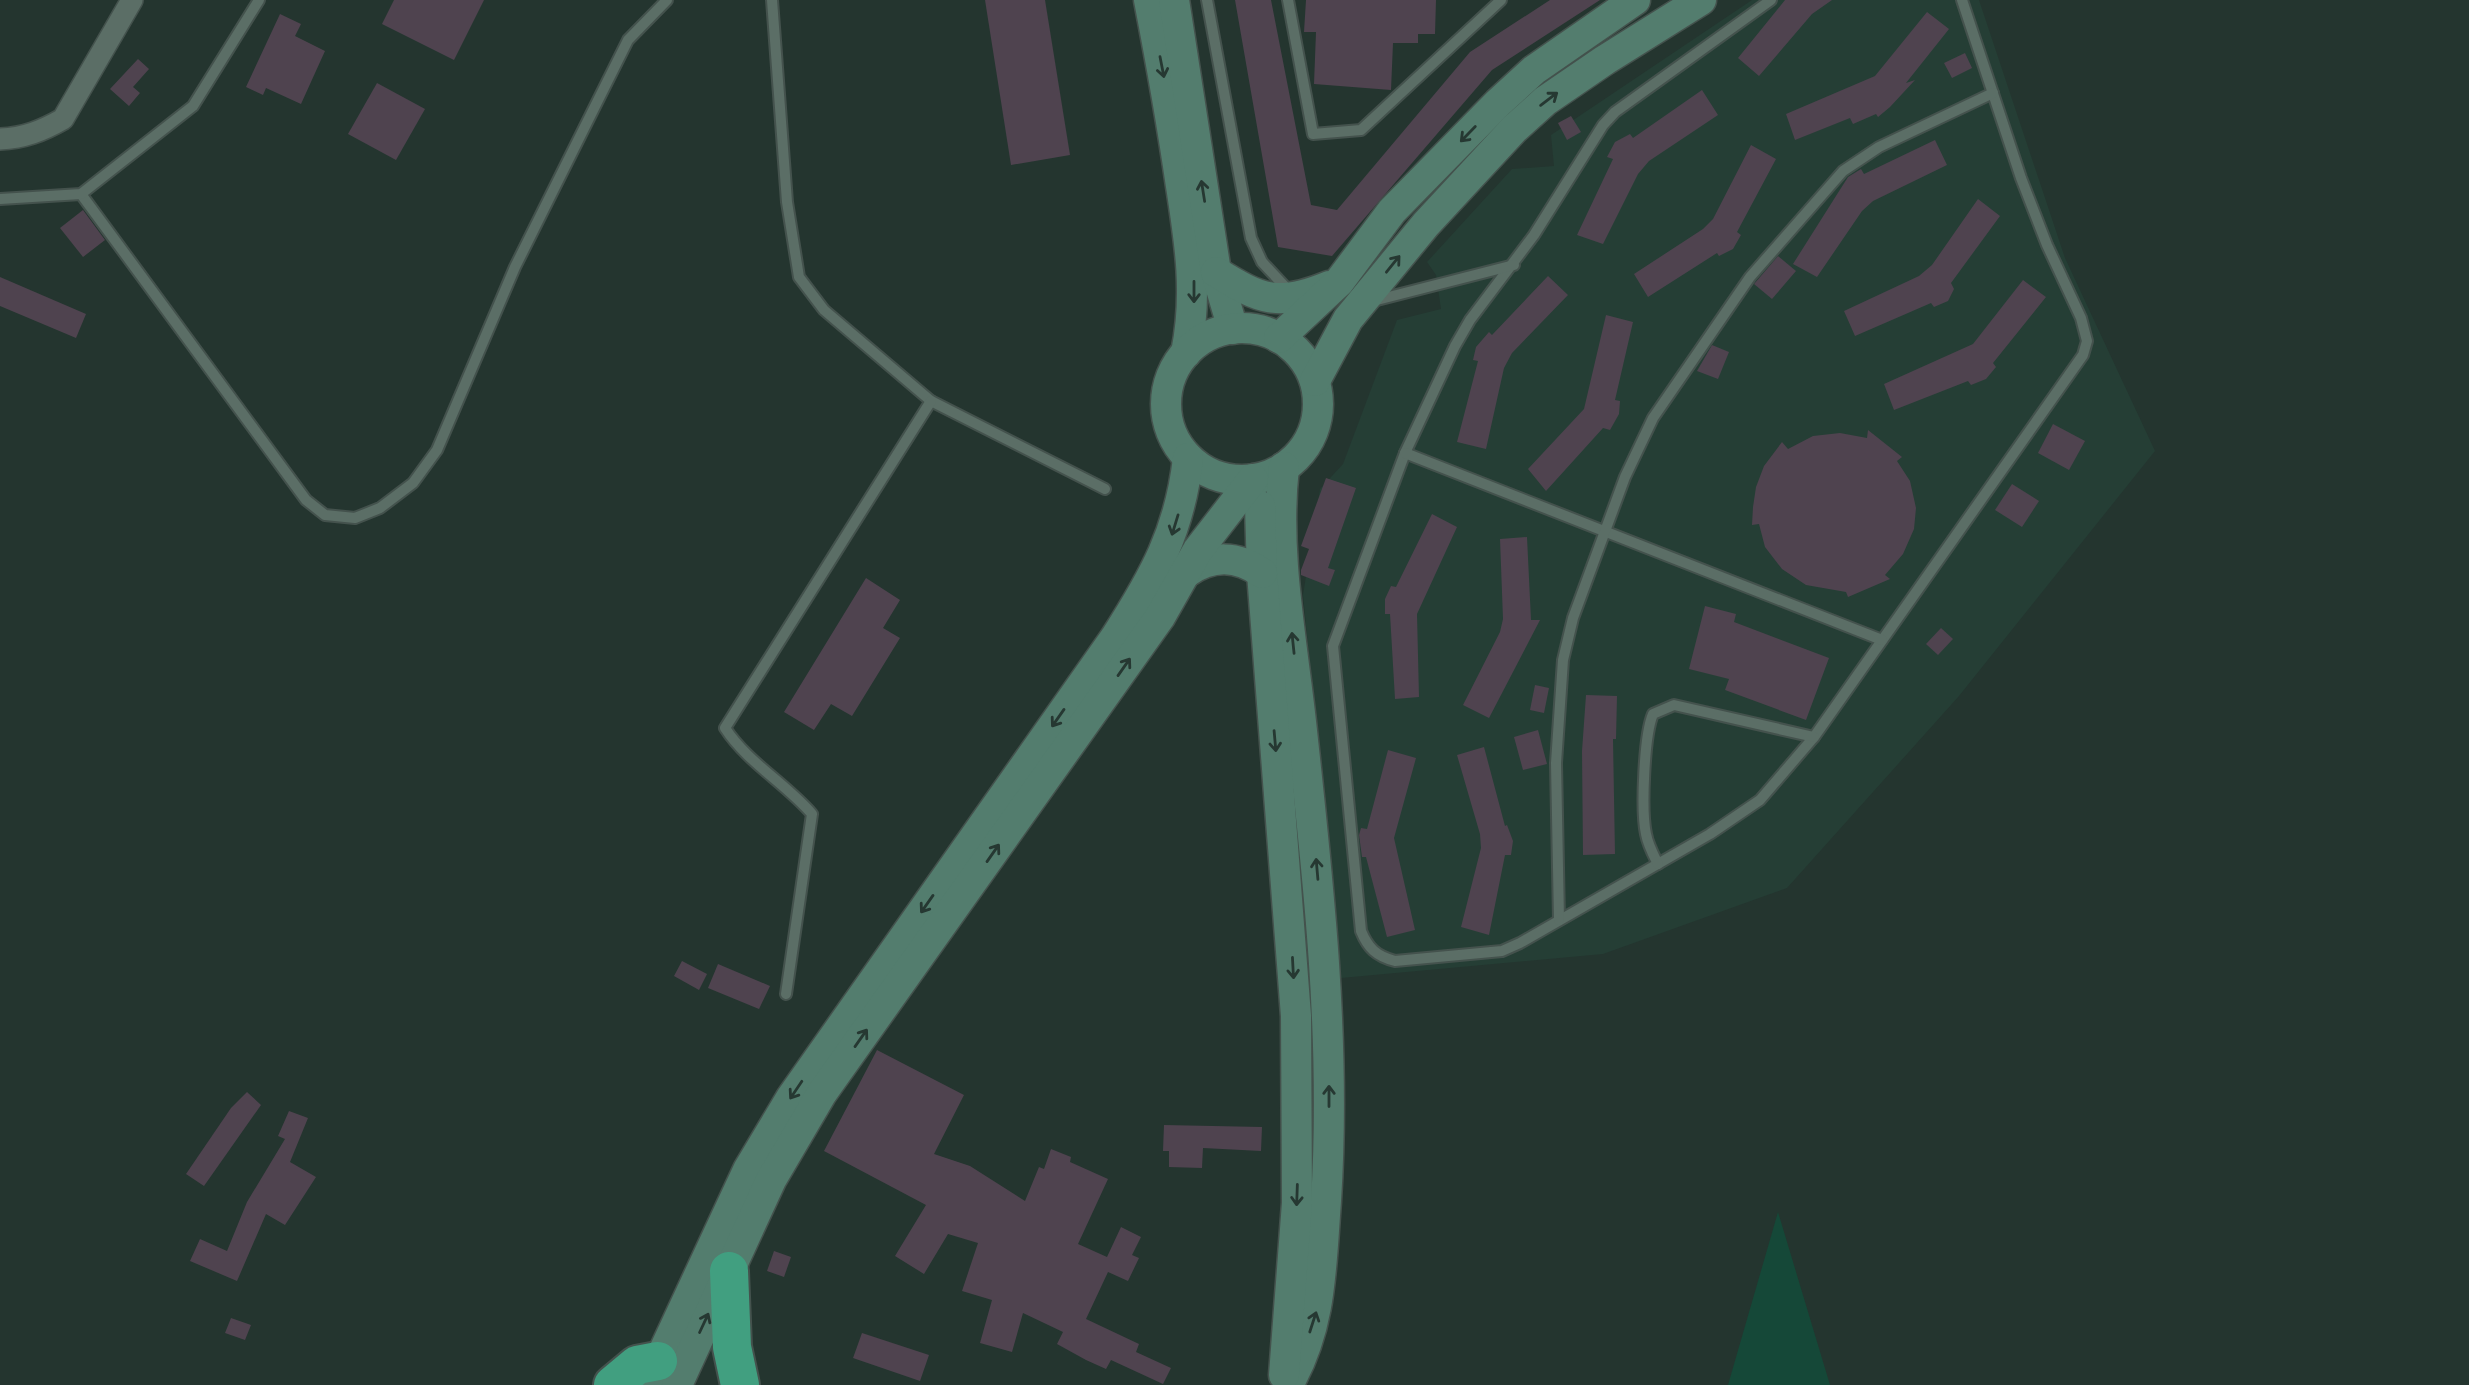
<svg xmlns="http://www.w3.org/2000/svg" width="2469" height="1385" font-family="Bitter,serif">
<rect width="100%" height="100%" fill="#24352f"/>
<path fill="#253e35" d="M1752,0H1979L2065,258L2155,451L1959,696L1787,888L1603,954L1341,978L1303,595L1320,489L1343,464L1397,320L1441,309L1436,275L1427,262L1512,169L1554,166L1551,135Z"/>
<path fill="#154838" d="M1778,1212L1830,1385H1728Z"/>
<g fill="#4f434f">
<path d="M394,0H484L454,60L382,24Z"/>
<path d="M985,0H1045L1070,155L1011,165Z"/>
<path d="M1235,0H1271L1311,205L1337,210L1470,52L1550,0H1600L1492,70L1332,256L1278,247Z"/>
<path d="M1306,0H1436L1435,34H1418V43H1393L1391,90L1314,84L1316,32H1304Z"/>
<path d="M1785,0H1832L1812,14L1759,76L1738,58Z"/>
<path d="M1927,12L1949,29L1906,83L1915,80L1890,107L1878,117L1876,114L1853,124L1850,118L1795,140L1786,114L1875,76Z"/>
<path d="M280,14L301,24L295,36L325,51L301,104L266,88L263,95L246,87Z"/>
<path d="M1965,53L1972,68L1952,78L1944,63Z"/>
<path d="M138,59L149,69L133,87L140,93L129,106L110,89Z"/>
<path d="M377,83L425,109L396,160L348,134Z"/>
<path d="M1702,90L1718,115L1649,161L1638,174L1603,244L1577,235L1613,159L1607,157L1615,142L1630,134L1633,138Z"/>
<path d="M1571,116L1581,132L1567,140L1558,123Z"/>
<path d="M1935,140L1947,165L1873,201L1862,211L1817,277L1793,264L1848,177L1861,169L1864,174Z"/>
<path d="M1751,145L1776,159L1737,232L1741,235L1733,249L1719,256L1717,253L1648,297L1634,274L1703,229L1713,219Z"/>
<path d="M1978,199L2000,216L1951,283L1954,289L1948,301L1934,307L1931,303L1855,336L1844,311L1919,276L1932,265Z"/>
<path d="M83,210L105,240L83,257L60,228Z"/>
<path d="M1778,256L1796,271L1772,299L1754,284Z"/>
<path d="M1548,276L1568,295L1512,353L1504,368L1486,449L1457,442L1478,361L1473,360L1476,347L1489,332L1492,335Z"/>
<path d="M0,277L86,314L76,338L0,306Z"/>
<path d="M2023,280L2046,297L1993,363L1996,367L1986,379L1971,385L1968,381L1894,410L1884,384L1973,344Z"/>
<path d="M1606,315L1633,322L1615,400L1620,401L1619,414L1610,430L1603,428L1546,491L1528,469L1584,409Z"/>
<path d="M1712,345L1729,352L1718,379L1697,371Z"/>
<path d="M2053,424L2085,441L2069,470L2038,453Z"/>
<path d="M1868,430L1902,457L1897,461L1910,481L1916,508L1914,529L1903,554L1885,575L1890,579L1848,597L1846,592L1806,585L1782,569L1765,547L1759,524L1752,525L1753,507L1756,487L1764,466L1782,442L1788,449L1813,436L1840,433L1867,438Z"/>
<path d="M1326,478L1356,488L1328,568L1335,570L1329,586L1301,575V570L1309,549L1301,546Z"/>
<path d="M2012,484L2039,501L2022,527L1995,510Z"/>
<path d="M1432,514L1457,527L1417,614L1419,697L1395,699L1390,614H1385V599L1391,586L1396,587Z"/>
<path d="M1527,537L1531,620H1540L1489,718L1463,705L1500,632L1503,619L1500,539Z"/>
<path d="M866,578L900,600L883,628L900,638L852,716L831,704L814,730L784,712Z"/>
<path d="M1705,606L1736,614L1734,622L1829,658L1806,720L1725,690L1729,679L1689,669Z"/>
<path d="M1941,628L1953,639L1938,655L1926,644Z"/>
<path d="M1535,685L1549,688L1544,713L1530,710Z"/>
<path d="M1586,695L1617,696L1616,739H1613L1615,854L1583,855L1582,751Z"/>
<path d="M1538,730L1547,764L1523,770L1514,737Z"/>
<path d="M1484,747L1505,826L1507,825L1513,841L1511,855H1505L1489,935L1461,927L1481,848L1480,834L1457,755Z"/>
<path d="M1388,750L1416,758L1394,838L1415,930L1387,937L1366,857H1362L1359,835L1361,828L1367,829Z"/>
<path d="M682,961L707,974L699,990L674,976Z"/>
<path d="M718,964L770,986L759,1009L708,988Z"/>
<path d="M877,1050L964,1095L934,1154L970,1166L1025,1201L1039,1167L1044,1169L1051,1149L1071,1157L1070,1162L1108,1179L1078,1244L1107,1257L1121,1227L1141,1237L1132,1255L1139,1258L1128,1281L1108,1272L1086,1319L1139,1344L1136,1352L1171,1368L1163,1384L1111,1360L1106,1369L1086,1360L1057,1344L1063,1332L1023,1313L1012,1352L980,1343L992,1300L962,1291L978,1243L948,1234L924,1274L895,1256L926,1205L824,1151Z"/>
<path d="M247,1092L261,1105L204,1186L186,1174L231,1108Z"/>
<path d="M289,1111L308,1118L290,1162L316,1177L285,1225L266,1214L237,1281L190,1261L200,1239L227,1251L247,1202L285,1139L278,1136Z"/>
<path d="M1164,1125L1262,1127L1261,1151L1203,1148L1202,1168L1169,1167V1151H1163Z"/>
<path d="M774,1251L791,1257L784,1277L767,1271Z"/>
<path d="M231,1318L251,1325L245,1340L225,1333Z"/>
<path d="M862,1333L929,1355L920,1381L853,1358Z"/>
</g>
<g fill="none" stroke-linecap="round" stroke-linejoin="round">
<defs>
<g id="lane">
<path d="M772,0L787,202L799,277L824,310L931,401L1105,489"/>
<path d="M1207,0L1251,238L1262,262L1289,291"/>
<path d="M1288,0L1313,134L1361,130L1501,0"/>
<path d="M1771,0L1615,112L1603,125L1534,235L1470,320L1455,346L1405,453L1333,646L1361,931C1368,948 1376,956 1395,961L1502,951L1520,943L1710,834L1760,800L1814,737L2083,355L2087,341L2081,318L2047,245L2021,178L1962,0"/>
<path d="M81,194L306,500L325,515L355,518L380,508L413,483L437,450L515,267L628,40L667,0"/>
<path d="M0,199L81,194L193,106L259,0"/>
<path d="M1373,301L1514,265"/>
<path d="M1405,453L1882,640"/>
<path d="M1658,864C1653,854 1648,845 1646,834C1641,811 1644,735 1653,714L1674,705L1814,737"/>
<path d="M1559,920L1556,763L1563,660L1573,618L1625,477L1653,418L1750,277L1843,171L1879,147L1993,93"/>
<path d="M786,994L812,814C785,783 747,762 725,728L931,401"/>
</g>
<path id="street" d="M0,139C24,138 42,131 63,119L132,0"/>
<g id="secondary">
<path d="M1149,0C1161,62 1172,124 1181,186C1190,244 1198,295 1186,353"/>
<path d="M1174,0L1216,272L1233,329"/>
<path d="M1216,272C1261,300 1278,307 1329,286"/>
<circle cx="1242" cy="404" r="76"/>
<path d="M1279,338L1339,282L1392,211L1498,103L1534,70L1635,0"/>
<path d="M1315,381L1348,319L1426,224L1514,129L1545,101L1605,60L1701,0"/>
<path d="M1284,467C1274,554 1293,644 1302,731C1319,887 1336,1043 1326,1201C1321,1267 1322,1326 1288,1385"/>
<path d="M1260,506L1262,573L1296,1016L1297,1203L1284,1375"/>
<path d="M1187,572C1212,555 1237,555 1262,573"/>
<path d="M648,1385L748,1170L791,1098L1115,638C1154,577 1180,531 1188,458"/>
<path d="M677,1385L771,1180L822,1093L1160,617L1198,550L1253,479"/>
</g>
<g id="highway">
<path d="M729,1271L732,1347L740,1385"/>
<path d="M613,1385L637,1365L658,1361"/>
</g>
</defs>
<use href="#lane" stroke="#44524d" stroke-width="14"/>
<use href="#street" stroke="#44524d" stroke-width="24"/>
<use href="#secondary" stroke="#44524d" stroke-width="33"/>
<use href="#highway" stroke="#44524d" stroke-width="42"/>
<use href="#lane" stroke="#5b6e66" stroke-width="10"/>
<use href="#street" stroke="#5b6e66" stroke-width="21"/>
<use href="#secondary" stroke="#537d6e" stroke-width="30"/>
<use href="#highway" stroke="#419f80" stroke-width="38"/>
</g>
<defs><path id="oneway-shaft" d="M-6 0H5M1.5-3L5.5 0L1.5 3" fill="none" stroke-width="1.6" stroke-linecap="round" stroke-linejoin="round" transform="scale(1.75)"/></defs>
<g stroke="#263832">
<use href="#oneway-shaft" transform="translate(1162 67) rotate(79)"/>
<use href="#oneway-shaft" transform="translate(1549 99) rotate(-37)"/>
<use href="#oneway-shaft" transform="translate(1468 134) rotate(134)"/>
<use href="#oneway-shaft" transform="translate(1203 191) rotate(-99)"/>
<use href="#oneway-shaft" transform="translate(1393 264) rotate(-51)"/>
<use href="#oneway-shaft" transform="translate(1194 292) rotate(90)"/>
<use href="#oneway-shaft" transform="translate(1175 525) rotate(107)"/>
<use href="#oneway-shaft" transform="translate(1293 643) rotate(-96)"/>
<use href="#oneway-shaft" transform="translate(1124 667) rotate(-55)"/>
<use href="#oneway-shaft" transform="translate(1058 718) rotate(125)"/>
<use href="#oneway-shaft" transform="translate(1275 741) rotate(85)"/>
<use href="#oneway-shaft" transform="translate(993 853) rotate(-55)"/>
<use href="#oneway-shaft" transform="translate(1317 869) rotate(-95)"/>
<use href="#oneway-shaft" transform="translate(927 904) rotate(125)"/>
<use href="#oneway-shaft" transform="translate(1293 968) rotate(87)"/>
<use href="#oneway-shaft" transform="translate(861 1038) rotate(-55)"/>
<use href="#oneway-shaft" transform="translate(796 1090) rotate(124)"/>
<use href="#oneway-shaft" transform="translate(1329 1096) rotate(-90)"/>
<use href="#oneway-shaft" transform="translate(1297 1195) rotate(92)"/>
<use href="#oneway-shaft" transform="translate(1313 1322) rotate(-72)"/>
<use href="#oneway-shaft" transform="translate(704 1323) rotate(-65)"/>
</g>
</svg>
